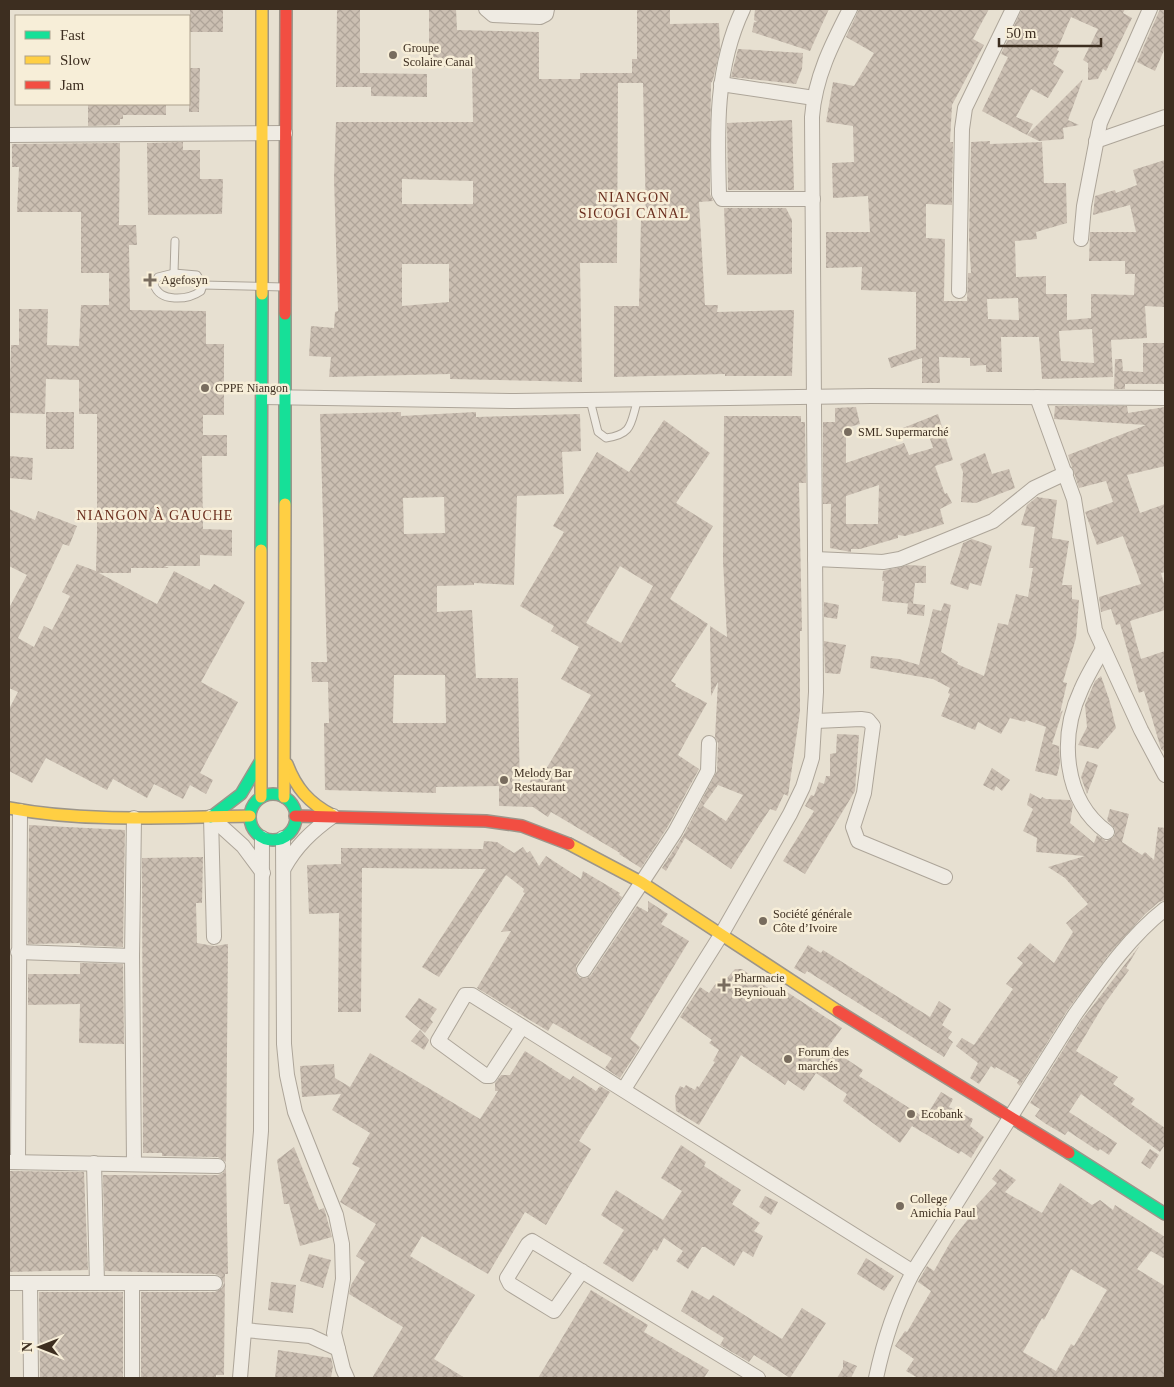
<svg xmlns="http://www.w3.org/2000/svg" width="1174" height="1387" font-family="Georgia,serif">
<defs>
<pattern id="building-cross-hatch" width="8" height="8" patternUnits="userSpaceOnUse" patternTransform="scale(1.25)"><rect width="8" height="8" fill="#cbbfb2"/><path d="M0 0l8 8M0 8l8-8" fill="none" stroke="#afa499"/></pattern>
</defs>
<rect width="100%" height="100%" fill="#e7e0d1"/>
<g fill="url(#building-cross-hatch)" fill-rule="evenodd">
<rect x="190" y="9" width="33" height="23"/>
<path d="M337,9H360V73L427,74V97L371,96V87H336Z"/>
<path d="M429,9H456L457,30L539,32V79H580V73H632V59H637V9H670V24L719,23L720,49L713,80L711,83L710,170V194L713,201L699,202L705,305H718L717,312L794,310L792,376H725V374L614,377V306H639L641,220H646L643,83H618L617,263H580L582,382L450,379V374L329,377L331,357L309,356L311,326L334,328L335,312L338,311L334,178L336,122H473L472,67H429ZM402,179L473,181V204H402ZM402,264H449V302L402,306Z"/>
<path d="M755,9H829L810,51L752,32L754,22H757L754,20Z"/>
<path d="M859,9H989L973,39L984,45L952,105L950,142H953L952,205L926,204V238L945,239L944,301H967L968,273H971L969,239L971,142L990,141V144L1042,142L1044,183H1066L1067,223L1036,232L1037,239L1015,241L1016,277L1046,276V294H1067V320L1091,318V294L1134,295L1135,274H1125V261H1089L1090,232H1136L1130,205L1093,215L1095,196L1115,190L1116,193L1137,185L1133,170L1165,160V307L1145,306L1147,338L1111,340L1113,377L1042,379L1039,337H1001L1002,372H986V365L970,366V358L939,357L940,383H922V358L891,368L888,358L916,349V292L861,290L862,267L826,268V232H870L868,196L833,198L832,163L854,162L853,126L826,122L833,82L854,86L874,53L846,37ZM1018,298L1019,320L988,319L987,299ZM1092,329L1094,363L1061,361L1059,331Z"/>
<path d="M1022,9H1125L1123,13L1132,18L1106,71L1103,69L1098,79L1088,80V63L1083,60L1098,29L1071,17L1057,50L1059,51L1053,64L1064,71L1048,98L1031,89L1016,117L1033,124L1027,135L982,111L1008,57L1001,54Z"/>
<path d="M1160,9H1165V48L1155,71L1137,62Z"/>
<path d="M738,49L803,53L802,69L796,84L731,77Z"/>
<path d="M189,68H200L199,112H189Z"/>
<path d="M1083,79L1068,120L1079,125L1063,128L1064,139L1039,141L1027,135Z"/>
<path d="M88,104H166V115H123V119H120V125L88,126Z"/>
<path d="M792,120L794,190H728L727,123Z"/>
<path d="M183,142V150H200V179H223L222,214L148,215L147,143Z"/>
<path d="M120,143L119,225H136L137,245H129L130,310L206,311V344H224V415H203V435H227V456H202L203,529L232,530V556L200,555V566H164L169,568H131V573H99L157,604L174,571L210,590L214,584L245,602L201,682L238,702L200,773L213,780L206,794L190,785L183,799L154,784L147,798L113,779L107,790L46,758L32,783L9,771V709L18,692L9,688V608L27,575L9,566V509L35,520L38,511L77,526L69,546L63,544L18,638L34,647L44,626L52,630L70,596L62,592L77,564L96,571L97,533V414H79V380L46,379L45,414L9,413L11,345H19V309H48L47,345L79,346L81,305H109V273H81V212H17L19,167H12V144Z"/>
<path d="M724,208H786L792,220V274L727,275Z"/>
<path d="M1143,343H1165V384H1125V389H1114L1115,359H1122L1123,371L1143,372Z"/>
<path d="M1055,406H1127L1128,413L1165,407V466L1127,475L1140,513L1165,504V572L1161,573L1165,587V610L1130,621L1141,659L1165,651V752L1161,749L1144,691L1139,693L1120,624L1116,625L1111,609L1101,612L1099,597L1141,584L1123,536L1097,545L1085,512L1113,502L1106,481L1079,488L1068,455L1146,425L1054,419Z"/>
<path d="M856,407L860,424L846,428V463L904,443L909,455L933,448L927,429L904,432L903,428L938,414L953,460L935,466L945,494L947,493L952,503L940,509L944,524L905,536L898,535V538L860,549H851V552L830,548L831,504H823V422H835V408ZM879,485L878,524H846V496Z"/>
<rect x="46" y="412" width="28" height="37"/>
<path d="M401,412V416L476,412V417L580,414L581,451L562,452L564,494L517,496L514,585L474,583V585L437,586V612L472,610L476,678H518L520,798L537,770L543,774L591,695L561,679L579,647L551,631L554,626L520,606L564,532L553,526L597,452L629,472L664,420L710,453L676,503L713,526L670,599L708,624L671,681L676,684L675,686L707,703L678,755L699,769L667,828L641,868L619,854L620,853L551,812L548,817L533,807L499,806V786L436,787V793L325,790L324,723H329L328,682H312L311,662H327L320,414ZM444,497L445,533L404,534L403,498ZM620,566L653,586L621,643L586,623ZM394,675H445L446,723H393Z"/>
<path d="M724,416H801V422H805L806,483H799L802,631H800V711L788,796L784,794L776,811L770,809L731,869L685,838L666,871L662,868L683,836L717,771L718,743L715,737L718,682L711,696L710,626L727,637L723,561ZM718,785L743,795L726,821L703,806Z"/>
<path d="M985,453L992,474L1009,469L1015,488L976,503L961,502L963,472L960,464Z"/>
<path d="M9,456L33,458L32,480L9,478Z"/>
<path d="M1037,497L1057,500L1052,538L1069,541L1062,585H1072V599L1079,600L1076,638L1063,682L1067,683L1060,713L1063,710L1052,744L1059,746L1060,763L1057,776L1035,771L1046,727L1026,720L1025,722L1010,718L1001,734L978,722L975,730L941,716L950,694L948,693L950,688L933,679L870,668L871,656L899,659L919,665L933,609L941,611L944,603L951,605L941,652L958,662L957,664L984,676L998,623L1008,625L1016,594L1028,597L1033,568H1029L1035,527L1021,525L1027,505Z"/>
<path d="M972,539L992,546L981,586L970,583L968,590L950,584L963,543Z"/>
<path d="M908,565L926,566V583H915L913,604L882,601L884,581H882L883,571Z"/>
<path d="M824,602L839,605L837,619L824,617Z"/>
<path d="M908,603L925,605L924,616L907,614Z"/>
<path d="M824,641L846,645L840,674L825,673Z"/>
<path d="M1101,676L1109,699L1116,728L1098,749L1078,745L1087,727L1085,705L1095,681Z"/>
<path d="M837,734L859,735L855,791L805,874L783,861L814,811L805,806L811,795L814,796L819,782L824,784L826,776H830V754L836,753Z"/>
<path d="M1087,761L1098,765L1087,794L1081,777Z"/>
<path d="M992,768L1010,780L1002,791L996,786L994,791L983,785Z"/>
<path d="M1030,793L1041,799L1042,797L1046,799L1070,800L1073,805L1070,823L1094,843L1097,835L1106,841L1113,838L1115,834V829L1107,820L1110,809L1129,814L1122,842L1142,855L1145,852L1154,860L1158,827L1165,828V900L1159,902L1145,914L1109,954L1067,1011L1020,1086L1017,1083L1019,1080L996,1067L995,1069L991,1066L979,1084L970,1078L978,1063L956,1046L962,1038L974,1045L1013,989L1006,984L1023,963L1017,958L1030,943L1054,963L1073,932L1066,923L1088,904L1065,878L1048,867L1085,856L1036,852L1037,838L1023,831L1033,809L1027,805Z"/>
<path d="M29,825L125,830L123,947L80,945V943L28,944Z"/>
<path d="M484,841L497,842L514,853L523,847L527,853L530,851L539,866L546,856L581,879L583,871L620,893L619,895L622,897L576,966V973L580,978H587L591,975L637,906L648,912V901L668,914L661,924L689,941L630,1039L640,1047L620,1078L605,1068L612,1058L553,1023L548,1031L477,988L511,931L501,932L525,893L523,892L524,889L506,875L439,977L422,967L486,869L362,868L361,1012H338L339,913L309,914L307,865L341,864V848L483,849Z"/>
<path d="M203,857L202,903H196L197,943L214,946L228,944L226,1162L218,1157L162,1156V1153H143L142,858Z"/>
<path d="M808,945L821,953L823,950L930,1017L939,1001L951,1009L942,1025L952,1032L948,1038L953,1042L944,1057L807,971L805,974L794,968Z"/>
<path d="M1140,945L1126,968L1129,970L1103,1006L1076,1051L1118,1077L1113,1084L1135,1099L1131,1104L1165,1128V1145L1160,1152L1081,1094L1069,1112L1117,1143L1109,1155L1100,1149L1098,1151L1068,1131L1065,1135L1046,1124L1035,1116L1040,1109L1030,1103L1081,1021Z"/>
<path d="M80,963L123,964L124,1044L79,1043L80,1004L28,1005V974H80Z"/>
<path d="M735,969H742L783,999L787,992L842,1028L828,1047L863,1070L859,1076L925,1118L941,1092L953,1099L949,1107L973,1119L970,1126L984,1137L971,1158L961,1151L959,1154L912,1126L900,1143L843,1101L847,1094L816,1073L804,1091L788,1080L785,1085L741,1055L699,1125L676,1111L675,1096L680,1086L684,1088L686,1085L695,1090L697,1086L699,1087L715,1062L713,1061L719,1050L709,1043L712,1040L680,1017L700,987L709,993L717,982L725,980Z"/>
<path d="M419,998L437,1009L430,1019L433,1022L425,1033L405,1017Z"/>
<path d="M420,1030L429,1040L424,1050L411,1041Z"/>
<path d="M525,1051L570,1080L573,1076L596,1091L600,1086L610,1092L579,1141L591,1149L546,1225L525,1212L488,1274L422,1236L410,1256L475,1295L434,1359L465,1378H372L403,1327L349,1294L351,1285L365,1262L356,1256L376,1224L340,1202L360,1168L352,1164L370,1133L332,1110L341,1094L302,1097L300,1066L334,1064L335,1078L350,1087L370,1053L480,1119L498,1091H495V1083L501,1075H510Z"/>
<path d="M681,1145L706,1162L704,1166L741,1190L732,1204L760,1223L754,1231L763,1236L753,1257L743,1251L734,1266L705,1247H702L688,1269L676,1261L683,1251L664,1238L657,1251L654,1249L633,1282L603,1263L624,1230L601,1215L616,1190L663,1220L682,1191L661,1178Z"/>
<path d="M294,1147L319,1210L324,1208L332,1237L300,1246L289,1204H284L277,1160Z"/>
<path d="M1150,1149L1159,1155L1150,1169L1141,1163Z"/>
<path d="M226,1168L228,1274H225L224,1375H216V1378H141V1292H215L222,1288L224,1283L220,1276L215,1274L105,1271L103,1175H218L223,1173Z"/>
<path d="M1000,1169L1016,1180L1005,1192L1042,1213L1060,1183L1092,1205L1100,1200L1113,1210L1115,1205L1165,1237V1259L1151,1251L1137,1269L1165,1286V1378H918L906,1371L914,1359L895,1346L905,1331L907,1332L931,1291L918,1282L927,1266L934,1271L951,1241L976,1209L975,1207L997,1183L992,1179ZM1071,1269L1107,1290L1074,1346L1071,1344L1056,1371L1023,1352L1042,1318L1044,1320Z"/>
<path d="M9,1171L84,1172L88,1270L9,1272Z"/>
<path d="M765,1196L778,1202L771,1215L759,1207Z"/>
<path d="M309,1254L331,1260L323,1288L300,1281Z"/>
<path d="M866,1258L894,1276L884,1291L857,1274Z"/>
<path d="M271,1282L296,1285L293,1313L268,1310Z"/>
<path d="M591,1290L648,1325L644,1332L709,1370L704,1378H538Z"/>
<path d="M692,1290L709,1300L713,1295L782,1339L802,1308L826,1323L790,1378L754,1355L749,1362L720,1345L724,1338L681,1311Z"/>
<path d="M39,1292H123V1378H40Z"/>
<path d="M278,1350L331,1358L333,1366L331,1378H275Z"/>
<path d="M843,1360L857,1366L851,1378H837L843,1368Z"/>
</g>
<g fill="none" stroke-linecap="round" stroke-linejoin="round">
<defs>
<g id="lane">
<path d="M174,273L197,275L203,285L201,291C188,300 159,303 154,284L158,277Z"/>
<path d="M174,273L175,241"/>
<path d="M203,285L284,287"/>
<path d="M590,400L598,432L606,438C634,434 630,423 638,399"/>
</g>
<g id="street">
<path d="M486,9L493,15L540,17L546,14L547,9"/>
<path d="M743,9C715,68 717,130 719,194L722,199H813"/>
<path d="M721,84L814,98"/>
<path d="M9,135L285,133"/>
<path d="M1096,141L1165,117"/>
<path d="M1081,239L1084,206L1100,123L1150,9"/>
<path d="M959,291L962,129L965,108L1013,9"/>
<path d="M263,397L515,401L871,396L1165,398"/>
<path d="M1037,397L1074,499L1095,630L1141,730L1165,775"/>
<path d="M815,559L883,562L900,559L993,521L1034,488L1066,473"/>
<path d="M1103,649C1095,663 1087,676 1081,690C1059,737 1063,800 1107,832"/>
<path d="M816,721L861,719L868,720L873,726L864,793L853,827L858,841L945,877"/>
<path d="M211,817L214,937"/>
<path d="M211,817L243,846L263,873"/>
<path d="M134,818L132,956L134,1163"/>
<path d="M283,838L284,1044L287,1075L295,1112L336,1215L342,1244L343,1279L334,1333L343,1369L347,1378"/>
<path d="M284,868C296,846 312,831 333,816"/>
<path d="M18,952L132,956"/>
<path d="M584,970L675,832L708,771L709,743"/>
<path d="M522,1027L490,1076H486L438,1041L465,995H472L913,1272"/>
<path d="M624,1089L721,935L790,814L803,787L812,758L816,692L812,117C815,77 832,44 850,9"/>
<path d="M9,1162L218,1166"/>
<path d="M18,1162L20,811"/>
<path d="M94,1163L97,1283"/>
<path d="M582,1271L554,1311L510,1284L507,1278L528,1244L532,1241L758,1378"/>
<path d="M9,1283H215"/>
<path d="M30,1283L31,1378"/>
<path d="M132,1283V1378"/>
<path d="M244,1330L310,1336L338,1349"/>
<path d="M240,1378L261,1131L262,838"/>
<path d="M876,1378C884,1340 895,1306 913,1272L1074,1016C1101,978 1128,938 1165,909"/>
</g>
<g id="fast">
<path d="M285,504V314"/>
<path d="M261,550L262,294"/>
<circle cx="273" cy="817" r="23"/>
<path d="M211,817L241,794L260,762"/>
<path d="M1069,1153L1165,1214"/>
</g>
<g id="slow">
<path d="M262,294V9"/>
<path d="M287,764C296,788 309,803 332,815"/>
<path d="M261,797V550"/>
<path d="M284,797L285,504"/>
<path d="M9,808C88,823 170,817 250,816"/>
<path d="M569,844L641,882L838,1011"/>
</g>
<g id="jam">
<path d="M285,314L286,9"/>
<path d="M295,816L486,821L522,826L569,844"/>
<path d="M838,1011L1069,1153"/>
</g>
</defs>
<use href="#lane" stroke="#ada599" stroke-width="9"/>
<use href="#street" stroke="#ada599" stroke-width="16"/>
<use href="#fast" stroke="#9c958a" stroke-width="14"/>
<use href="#slow" stroke="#9c958a" stroke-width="14"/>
<use href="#jam" stroke="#9c958a" stroke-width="14"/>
<use href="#lane" stroke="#efebe3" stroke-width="7"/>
<use href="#street" stroke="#efebe3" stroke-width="14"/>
<use href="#fast" stroke="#16e098" stroke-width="11"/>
<use href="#slow" stroke="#ffcf43" stroke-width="11"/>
<use href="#jam" stroke="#f24e42" stroke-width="11"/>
</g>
<g fill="#786c5e" stroke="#f7eed8" stroke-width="2">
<circle cx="393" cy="55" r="5"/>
<path d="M147.5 272.5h5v5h5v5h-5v5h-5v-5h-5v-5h5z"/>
<circle cx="205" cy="388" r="5"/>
<circle cx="848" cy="432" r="5"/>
<circle cx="504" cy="780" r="5"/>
<circle cx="763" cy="921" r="5"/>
<path d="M721.5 977.5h5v5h5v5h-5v5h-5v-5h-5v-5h5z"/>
<circle cx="788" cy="1059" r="5"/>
<circle cx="911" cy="1114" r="5"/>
<circle cx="900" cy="1206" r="5"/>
</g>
<g text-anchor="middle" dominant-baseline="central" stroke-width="5" stroke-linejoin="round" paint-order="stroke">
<g font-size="12" fill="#3d2e20" stroke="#f7eed8" text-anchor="start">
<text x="403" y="48">Groupe<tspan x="403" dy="14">Scolaire Canal</tspan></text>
<text x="161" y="280">Agefosyn</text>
<text x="215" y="388">CPPE Niangon</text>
<text x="858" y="432">SML Supermarché</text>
<text x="514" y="773">Melody Bar<tspan x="514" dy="14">Restaurant</tspan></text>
<text x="773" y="914">Société générale<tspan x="773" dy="14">Côte d’Ivoire</tspan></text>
<text x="734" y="978">Pharmacie<tspan x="734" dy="14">Beyniouah</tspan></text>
<text x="798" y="1052">Forum des<tspan x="798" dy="14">marchés</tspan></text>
<text x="921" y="1114">Ecobank</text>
<text x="910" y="1199">College<tspan x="910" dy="14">Amichia Paul</tspan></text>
</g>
<g font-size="14" letter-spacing="1" fill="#6b2e1e" stroke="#f7eed8">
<text x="634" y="197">NIANGON<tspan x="634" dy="16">SICOGI CANAL</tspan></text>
<text x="155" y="515">NIANGON À GAUCHE</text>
</g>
</g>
<rect width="1174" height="1387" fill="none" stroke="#3d2e20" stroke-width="20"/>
<rect x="15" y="15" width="175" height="90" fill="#f7eed8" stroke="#ada18e"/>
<rect x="25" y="31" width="25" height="8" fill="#16e098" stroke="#ada18e"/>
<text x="60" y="40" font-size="15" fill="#3d2e20">Fast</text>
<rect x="25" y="56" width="25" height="8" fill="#ffcf43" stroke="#ada18e"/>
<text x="60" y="65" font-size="15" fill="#3d2e20">Slow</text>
<rect x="25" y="81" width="25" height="8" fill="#f24e42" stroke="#ada18e"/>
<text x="60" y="90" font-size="15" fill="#3d2e20">Jam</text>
<g transform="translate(40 1347) rotate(270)" stroke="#f7eed8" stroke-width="4" paint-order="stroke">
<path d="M0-4L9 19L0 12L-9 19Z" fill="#3d2e20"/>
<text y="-8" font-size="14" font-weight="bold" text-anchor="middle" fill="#3d2e20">N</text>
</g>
<path d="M999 38v8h102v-8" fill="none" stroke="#3d2e20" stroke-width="2.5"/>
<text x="1006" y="38" font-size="15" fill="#3d2e20" stroke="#f7eed8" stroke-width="4" paint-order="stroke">50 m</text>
</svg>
